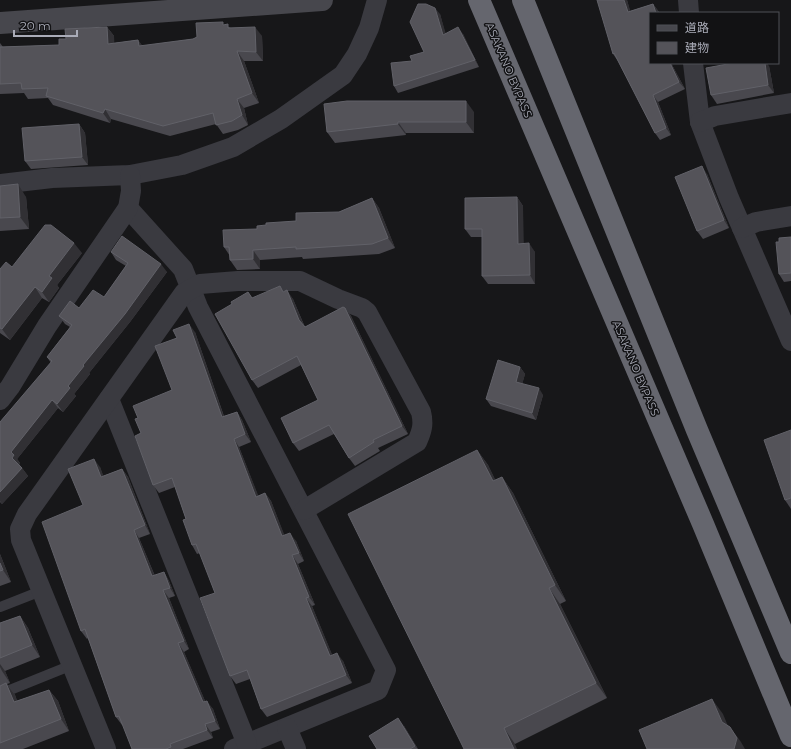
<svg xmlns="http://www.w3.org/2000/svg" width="791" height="749" font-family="Montserrat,'Noto Sans JP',sans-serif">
<rect width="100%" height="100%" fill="#171719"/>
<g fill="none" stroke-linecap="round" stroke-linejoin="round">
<g stroke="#3a3a40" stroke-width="10">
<path d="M0,607L41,591"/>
<path d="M0,694L72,665"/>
</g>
<g stroke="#3a3a40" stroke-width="20">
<path d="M688,0L689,13"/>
<path d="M693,63L700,122L729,198L791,341"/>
<path d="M700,122L715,116L791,103"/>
<path d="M0,184L52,178L130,175L182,165L233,147L281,119L343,75L357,54L369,28L377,0"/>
<path d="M128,208L183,269L198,307L386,670L378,690L234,749"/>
<path d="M742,228L756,222L791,216"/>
<path d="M109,399L247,744"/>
<path d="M0,400L10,387L47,326L128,208L131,191L130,175"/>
<path d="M287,728L296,749"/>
<path d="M106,749L21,540L20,529L27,514L184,293L200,284L238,281H300L338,299L362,308L367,312L421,412C424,424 422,431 417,442L304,510"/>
</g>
<path stroke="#47474d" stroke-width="22" d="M0,23L322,0"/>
<g stroke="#65666e" stroke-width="22">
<path d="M479,0L703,524L791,736"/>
<path d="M523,0L697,430L791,653"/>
</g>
</g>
<g fill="#49484e">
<path d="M627,0L630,11L653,4L659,12V13H650V63H671L685,89L658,102L671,135L660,140L655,133L618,61L613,54Z"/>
<path d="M440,14L445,33L463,34L479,67L398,93L394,86L412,61L424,52Z"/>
<path d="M225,25L231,28L262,36L263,61H244L259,103L244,108L248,125L238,130L223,134L216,124L170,136L111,119L110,123L53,105L48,98L28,99L24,93L0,94V43L3,47L59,45L66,39L107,27L114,36V43L138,40L142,46L193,39Z"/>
<path d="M769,66L774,93L717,104L711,95Z"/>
<path d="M474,112V133H406V135L335,143L327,132Z"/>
<path d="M79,124L85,133L88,165L31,169L25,161Z"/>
<path d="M707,174L729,228L703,239L697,231Z"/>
<path d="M0,186L26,197L29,229L0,231Z"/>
<path d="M517,197L523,206V244L535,252V284H488L482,276V237H471L465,229Z"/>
<path d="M372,198L379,208L395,248L379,254L303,259L302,257L260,260V269L237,270L230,260V256L224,247L257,229L266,225L296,221L339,212Z"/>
<path d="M791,237V281L784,282L779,274V242Z"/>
<path d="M111,252L167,272L130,322L89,373L90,374L74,394L76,396L63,412L58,408L17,459L20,463L19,464L28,476L2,504L0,502V422L51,363L47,357L70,327L65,324L59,316L104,297L126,266L116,260Z"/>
<path d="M82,253L57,285L59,288L49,302L42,298L10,340L0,333V269Z"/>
<path d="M248,292L252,298L284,292L293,299L305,327L345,308L351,316L408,434L378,448L380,451L355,466L349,458L334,434L299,451L293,443L318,400L301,365L258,388L252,380L232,304Z"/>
<path d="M195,332L224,416L237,412L242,420L251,442L239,447L258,496L265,493L271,501L284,535L296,541L304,561L298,564L315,605L312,606L332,655L343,661L352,683L267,717L261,709L250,679L236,684L230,676L215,593L200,553L197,554L192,545L186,519L175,487L159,493L153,485L138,418L172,390Z"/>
<path d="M520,367L525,374L522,384L543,395L536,420L491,406L486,399Z"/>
<path d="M791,430V509L785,500Z"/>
<path d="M477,450L488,465L495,480L502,477L513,493L566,601L560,604L607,698L515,744L464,749Z"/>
<path d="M100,467L103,476L122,469L128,477L150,534L139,538L155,576L164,572L169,581L175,596L169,598L189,649L184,652L205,701L213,709L220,729L211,732L213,738L183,749H132L123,725H122L116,717L88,638L87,639L81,631L83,505Z"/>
<path d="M0,554L11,582L0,586Z"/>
<path d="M20,616L28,628L40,657L5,671L10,683L7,684L15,695L17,701L49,690L58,701L69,731L23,749H0V623Z"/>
<path d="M404,726L418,749H377Z"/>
</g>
<g fill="#313034">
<path d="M624,0H627L633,20L628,12Z"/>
<path d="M653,4L659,12V13H656Z"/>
<path d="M435,8L440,14L448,41L443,35Z"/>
<path d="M107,27L114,36L115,54L108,44Z"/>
<path d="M255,27L262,36L263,61L256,52Z"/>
<path d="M458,27L463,34L479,67L475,60Z"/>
<path d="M138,40L145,49L139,46Z"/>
<path d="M237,51L244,61L259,103L252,93Z"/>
<path d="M670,63H671L685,89L679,82Z"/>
<path d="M765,63H767L769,66L774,93L768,85Z"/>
<path d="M653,95L658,102L671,135L666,128Z"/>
<path d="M237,99L244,108L248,125L242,115Z"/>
<path d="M466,101L474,112V133L466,122Z"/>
<path d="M105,109L111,119L110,123L103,113Z"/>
<path d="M398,122L406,133V135L398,124Z"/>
<path d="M79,124L85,133L88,165L82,157Z"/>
<path d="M702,166L707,174L729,228L724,220Z"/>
<path d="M18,184L26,197L29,229L20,217Z"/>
<path d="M517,197L523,206L524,252L518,244Z"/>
<path d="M372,198L379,208L395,248L388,238Z"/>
<path d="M74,243L82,253L57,285L59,288L49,302L42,292L49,276Z"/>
<path d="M529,243L535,252V284L530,275Z"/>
<path d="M253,250L260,260V269L253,259Z"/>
<path d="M161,264L167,272L130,322L89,373L90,374L74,394L76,396L63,412L57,404L68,386L83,365Z"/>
<path d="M35,287L42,298L10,340L2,329Z"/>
<path d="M287,290L293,299L305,328L299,320Z"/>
<path d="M345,308L351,316L408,434L402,426Z"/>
<path d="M189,324L195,332L227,426L222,417Z"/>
<path d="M520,367L525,374L521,389L516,382Z"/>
<path d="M539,388L543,395L536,420L532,413Z"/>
<path d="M52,400L58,408L17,459L20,463L17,466L12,458L11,452Z"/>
<path d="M237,412L242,420L251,442L245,434Z"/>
<path d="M234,439L239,447L262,505L256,497Z"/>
<path d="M477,450L488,465L504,497L493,481Z"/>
<path d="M94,459L100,467L107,485L101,477Z"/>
<path d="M22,468L28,476L2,504L0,501V492Z"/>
<path d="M122,469L128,477L150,534L145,525Z"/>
<path d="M502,477L513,493L566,601L555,585Z"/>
<path d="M265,493L271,501L288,544L282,536Z"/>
<path d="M134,530L139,538L158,584L152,576Z"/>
<path d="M290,533L296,541L304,561L299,553Z"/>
<path d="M0,554L11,582L3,570L0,563Z"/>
<path d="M292,555L298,564L315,605L309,597Z"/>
<path d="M164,572L169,581L175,596L170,588Z"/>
<path d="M549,588L560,604L607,698L596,683Z"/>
<path d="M163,590L169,598L189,649L184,641Z"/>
<path d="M306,598L312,606L336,664L330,656Z"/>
<path d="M20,616L28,628L40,657L32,645Z"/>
<path d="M178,643L184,652L209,710L203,702Z"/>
<path d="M337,653L343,661L352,683L346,675Z"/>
<path d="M0,664L5,671L10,683L2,671L0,667Z"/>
<path d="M6,683L15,695L22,713L14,702Z"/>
<path d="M49,690L58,701L69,731L61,719Z"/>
<path d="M712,699L723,714L733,738L722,722Z"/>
<path d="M207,701L213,709L220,729L215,721Z"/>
<path d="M398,718L404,726L418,749L415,746Z"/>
<path d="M205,724L211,732L213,738L207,730Z"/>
<path d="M730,727L741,742L745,749H734Z"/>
<path d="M504,728L515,744L517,749H514Z"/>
</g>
<g fill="#545359" stroke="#616168">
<path d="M597,0H624L628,12L653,4L656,13H650V63H670L679,82L653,95L666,128L655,133L614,53L613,54Z"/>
<path d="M418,4H426L435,8L443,35L458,27L475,60L394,86L391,63L412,61L410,56L424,52L410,22Z"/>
<path d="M223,22V25L228,24V28L255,27L256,52L237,51L252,93L237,99L242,115L232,121L216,125L213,113L163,126L105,109L103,113L46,96L48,88L22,89L21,83L0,84V47L59,45V39H66L65,29L107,27L108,44L138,40L139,46L193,39L197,37L196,23Z"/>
<path d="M733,63H765L768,85L711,95L706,68Z"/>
<path d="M347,101H466V122H398V124L327,132L324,104Z"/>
<path d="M79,124L82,157L25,161L22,128Z"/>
<path d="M702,166L724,220L697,231L675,177Z"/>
<path d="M18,184L20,217L0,218V186Z"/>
<path d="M517,197L518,244L529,243L530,275L482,276V229H465V198Z"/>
<path d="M372,198L388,238L372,244L296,249V247L253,250V259L230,260L229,247H224L223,230L257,229V226L266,225V223L296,221V213L339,212Z"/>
<path d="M45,225H51L74,243L49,276L52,278L42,292L35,287L2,329L0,328V269L6,262L12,267Z"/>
<path d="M122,236L161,264L125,314L83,365L84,366L68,386L70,388L57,404L52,400L11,452L14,455L12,458L22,468L0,492V422L52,361L47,357L72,325L59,316L70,301L79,308L93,290L104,297L128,263L111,252Z"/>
<path d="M791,237V273L779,274L776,242H779V238Z"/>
<path d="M280,286L283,292L287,290L299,320L305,327L343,307L345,308L402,426L373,440L374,442L349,458L329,425L293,443L281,418L318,400L297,356L252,380L215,314L232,304L231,302L248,292L252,298Z"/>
<path d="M189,324L222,417L237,412L245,434L234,439L256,497L265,493L282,536L290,533L299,553L292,555L309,597L306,598L330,656L337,653L346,675L261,709L247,670L230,676L200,598L215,593L196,544L192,545L183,520L186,519L172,478L153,485L135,436L141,433L135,419L138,418L133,406L172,390L155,346L177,338L173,330Z"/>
<path d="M498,360L520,367L516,382L539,388L532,413L486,399Z"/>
<path d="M791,430V498L785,500L764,440Z"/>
<path d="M477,450L493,481L502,477L555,585L549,588L596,683L504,728L514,749H464L348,514Z"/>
<path d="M94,459L101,477L122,469L145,525L134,530L152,576L164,572L170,588L163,590L184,641L178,643L203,702L207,701L215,721L205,724L207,730L170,744L171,747L166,749H132L119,716L116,717L85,629L81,631L42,522L83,505L68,469Z"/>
<path d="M0,563L3,570L0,571Z"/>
<path d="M20,616L32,645L0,658V623Z"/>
<path d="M6,683L14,702L49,690L61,719L0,743V686Z"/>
<path d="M712,699L722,722L730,727L737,738L734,749H647L639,730Z"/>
<path d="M398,718L415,746L410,749H377L369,736Z"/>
</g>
<g text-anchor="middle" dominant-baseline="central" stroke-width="3" stroke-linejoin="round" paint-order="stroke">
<g font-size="11" fill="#aaacb8" stroke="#121214">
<text transform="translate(509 70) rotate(67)">ASAKANO BYPASS</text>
<text transform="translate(636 368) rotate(67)">ASAKANO BYPASS</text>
</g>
</g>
<rect x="649" y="12" width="130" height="52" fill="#121214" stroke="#4f5056"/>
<rect x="657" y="25" width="20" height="6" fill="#47474d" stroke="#4f5056"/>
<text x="685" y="32" font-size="12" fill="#aaacb8">道路</text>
<rect x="657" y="42" width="20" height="12" fill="#545359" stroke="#4f5056"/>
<text x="685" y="52" font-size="12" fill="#aaacb8">建物</text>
<path d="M14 30v6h63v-6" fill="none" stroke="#aaacb8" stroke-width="2"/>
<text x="20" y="30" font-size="12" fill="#aaacb8" stroke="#121214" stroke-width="3" paint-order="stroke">20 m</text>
</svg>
